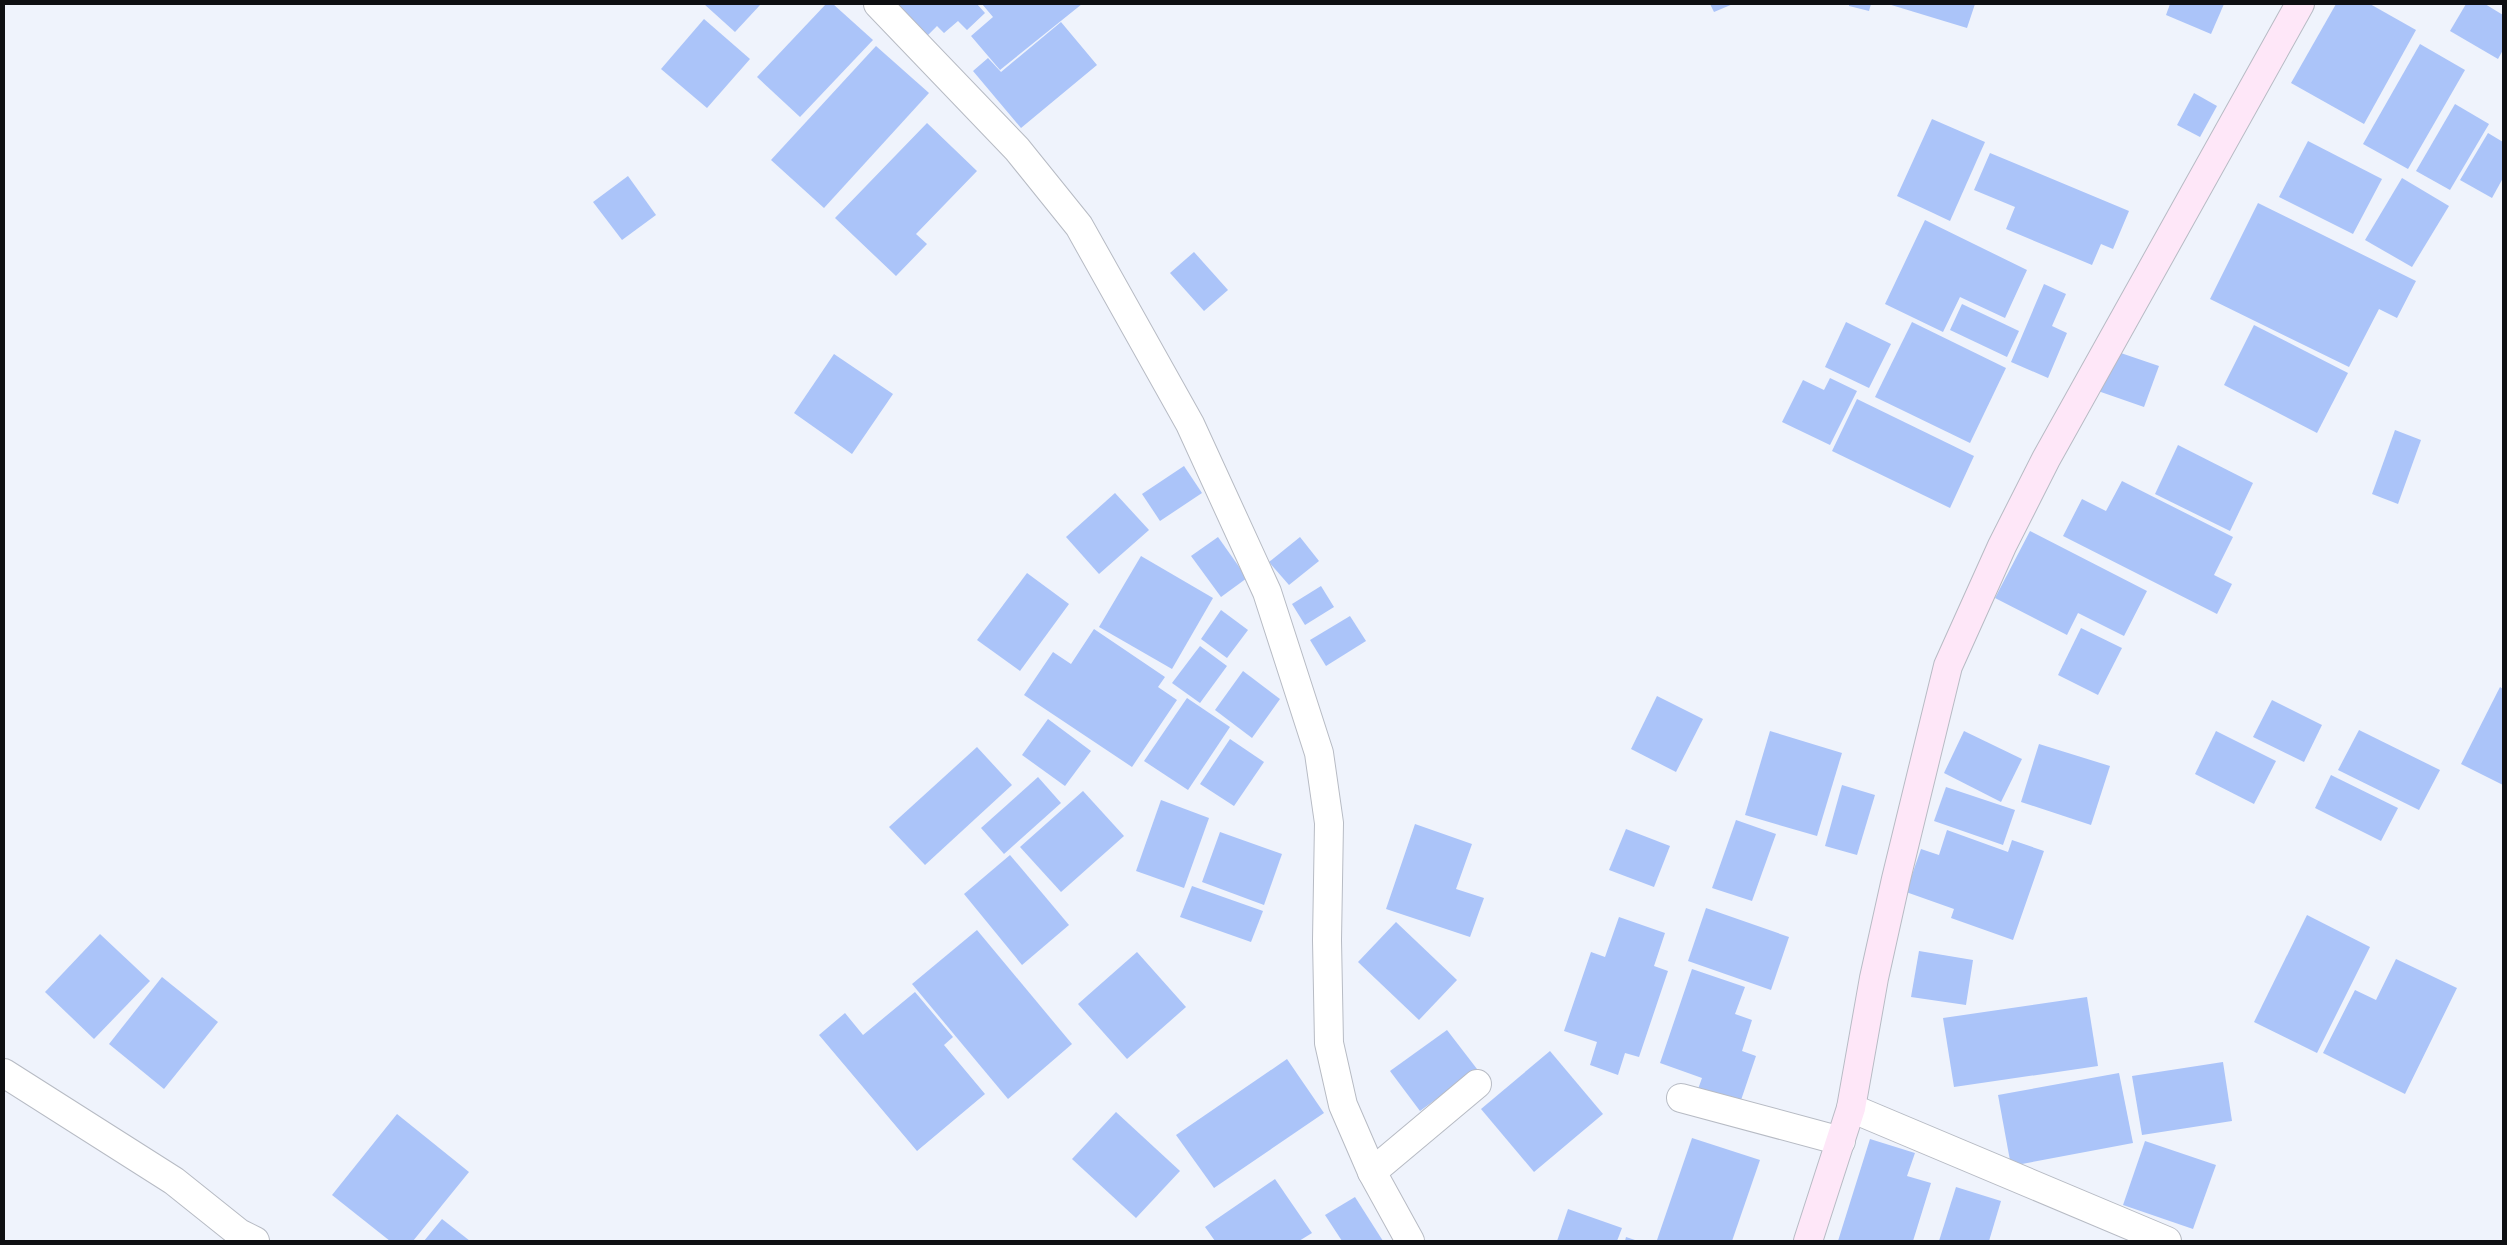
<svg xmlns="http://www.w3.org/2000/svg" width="2507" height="1245" font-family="'PT Serif',serif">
<rect width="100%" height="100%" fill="#eff3fc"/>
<g fill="#abc4f9">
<path d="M704,4H761L735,32Z"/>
<path d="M826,4H833L873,40L800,117L757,77Z"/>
<path d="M898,4H977L985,13L967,30L958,21L944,33L937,26L926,37Z"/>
<path d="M982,4H1082L1000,70L971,36L993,17Z"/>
<path d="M1710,4H1733L1714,12Z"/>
<path d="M1849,4H1871L1869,11L1849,6Z"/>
<path d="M1888,4H1975L1967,28Z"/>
<path d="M2170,4H2224L2211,34L2166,15Z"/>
<path d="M2336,4H2370L2416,30L2364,124L2291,83Z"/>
<path d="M2466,4H2485L2503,15V50L2498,59L2450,31Z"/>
<path d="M704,19L750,59L707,108L661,69Z"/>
<path d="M1061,22L1097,65L1021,128L973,71L988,58L1001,72Z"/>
<path d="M2420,44L2465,70L2408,169L2363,144Z"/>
<path d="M876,46L929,93L824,208L771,160Z"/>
<path d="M2194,93L2217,106L2200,137L2177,125Z"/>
<path d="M2455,104L2489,124L2450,190L2416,171Z"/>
<path d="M1932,119L1985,142L1950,221L1897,196Z"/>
<path d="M927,123L977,171L916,234L927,244L896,276L835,218Z"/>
<path d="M2488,133L2503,142V178L2492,198L2460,180Z"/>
<path d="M2308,141L2382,179L2353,234L2279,197Z"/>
<path d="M1990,153L2129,211L2113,249L2101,244L2092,265L2006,229L2015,207L1974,190Z"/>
<path d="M628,176L656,215L622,240L593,202Z"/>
<path d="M2402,178L2449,206L2412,267L2365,240Z"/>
<path d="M2258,203L2416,281L2397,318L2379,309L2349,367L2210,299Z"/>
<path d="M1925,220L2027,270L2005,318L1960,297L1943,332L1885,304Z"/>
<path d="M1194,252L1228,290L1204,311L1170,273Z"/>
<path d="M2044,284L2066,294L2052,326L2067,333L2048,378L2011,362Z"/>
<path d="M1962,304L2019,331L2007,357L1950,330Z"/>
<path d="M1846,322L1891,344L1869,388L1825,367Z"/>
<path d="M1912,322L2006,368L1970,443L1875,397Z"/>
<path d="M2254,325L2348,373L2317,433L2224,385Z"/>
<path d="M2112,350L2159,366L2144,407L2098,391Z"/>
<path d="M834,354L893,394L852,454L794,413Z"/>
<path d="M1830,378L1857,391L1830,445L1782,422L1803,380L1824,390Z"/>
<path d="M1857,399L1974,456L1950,508L1832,451Z"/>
<path d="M2395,430L2421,440L2398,504L2372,494Z"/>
<path d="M2178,445L2253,483L2230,531L2155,494Z"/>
<path d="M1184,466L1202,493L1160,521L1142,494Z"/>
<path d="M2122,481L2233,537L2214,575L2232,584L2217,614L2063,536L2082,499L2106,511Z"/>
<path d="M1115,493L1149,530L1099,574L1066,537Z"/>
<path d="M2030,531L2147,591L2124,636L2078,613L2067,635L1995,598Z"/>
<path d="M1218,537L1247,578L1221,597L1191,556Z"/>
<path d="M1300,537L1319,561L1289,585L1269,562Z"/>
<path d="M1141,556L1213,598L1172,669L1099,627Z"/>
<path d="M1027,573L1069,604L1020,671L977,640Z"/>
<path d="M1321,586L1334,607L1305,625L1292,604Z"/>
<path d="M1221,610L1248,630L1227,658L1201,639Z"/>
<path d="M1350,616L1366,641L1326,666L1310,640Z"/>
<path d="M2081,628L2122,648L2098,695L2058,675Z"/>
<path d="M1094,629L1165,677L1158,687L1177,700L1132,767L1024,695L1053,652L1071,664Z"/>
<path d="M1200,646L1227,666L1200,703L1172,683Z"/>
<path d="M1243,671L1280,699L1252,738L1215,710Z"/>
<path d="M2500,687L2503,689V785L2461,764Z"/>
<path d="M1657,696L1703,719L1676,772L1631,749Z"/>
<path d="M1187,698L1230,727L1188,790L1144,761Z"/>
<path d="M2272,700L2322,725L2304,762L2253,737Z"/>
<path d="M1048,719L1091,751L1065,786L1022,755Z"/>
<path d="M2359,730L2440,770L2419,810L2338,770Z"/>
<path d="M1770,731L1842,753L1817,836L1745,815Z"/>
<path d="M1964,731L2022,759L2001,802L1944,773Z"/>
<path d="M2216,731L2276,761L2254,804L2195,774Z"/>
<path d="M1230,739L1264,762L1234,806L1200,784Z"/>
<path d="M2039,744L2110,766L2091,825L2021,802Z"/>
<path d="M977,747L1012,785L925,865L889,827Z"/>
<path d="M2331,775L2398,808L2381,841L2315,808Z"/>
<path d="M1038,777L1061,803L1004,854L981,828Z"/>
<path d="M1842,785L1875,795L1857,855L1825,846Z"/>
<path d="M1946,787L2015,810L2003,845L1934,821Z"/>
<path d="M1083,791L1124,836L1061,892L1020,847Z"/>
<path d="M1161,800L1209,818L1184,888L1136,871Z"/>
<path d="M1736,820L1776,834L1752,901L1712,888Z"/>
<path d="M1415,824L1472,844L1456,889L1484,898L1470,937L1386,909Z"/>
<path d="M1626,829L1670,846L1654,887L1609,870Z"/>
<path d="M1947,830L2008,852L2012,840L2044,851L2013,940L1951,918L1954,909L1906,892L1921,849L1939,855Z"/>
<path d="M1220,832L1282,854L1264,905L1202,882Z"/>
<path d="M1010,855L1069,925L1022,965L964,894Z"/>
<path d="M1192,886L1263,911L1251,942L1180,917Z"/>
<path d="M1706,908L1789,937L1771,990L1688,961Z"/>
<path d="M2307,915L2370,947L2317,1053L2254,1022Z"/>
<path d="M1619,917L1665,933L1654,966L1668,971L1639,1057L1625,1053L1618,1075L1590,1065L1597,1042L1564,1031L1591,952L1605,957Z"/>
<path d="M1396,922L1457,980L1419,1020L1358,962Z"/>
<path d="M977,930L1072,1044L1008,1099L912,984Z"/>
<path d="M100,934L150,981L94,1039L45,992Z"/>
<path d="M1919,951L1973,960L1966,1005L1911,997Z"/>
<path d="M1137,952L1186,1007L1127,1059L1078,1004Z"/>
<path d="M2396,959L2457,988L2405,1094L2323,1053L2355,990L2376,1000Z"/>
<path d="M1692,969L1745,987L1735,1014L1752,1020L1742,1051L1756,1056L1739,1106L1697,1092L1702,1078L1660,1063Z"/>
<path d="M162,977L218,1022L164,1089L109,1044Z"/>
<path d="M915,992L953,1037L944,1045L985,1094L917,1151L819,1035L845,1013L863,1035Z"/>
<path d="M2087,997L2098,1066L1954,1087L1943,1018Z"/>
<path d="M1447,1030L1477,1069L1420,1111L1390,1071Z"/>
<path d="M1550,1051L1603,1114L1534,1172L1481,1109Z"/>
<path d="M1287,1059L1324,1113L1214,1188L1176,1135Z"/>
<path d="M2223,1062L2232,1121L2142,1135L2132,1076Z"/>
<path d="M2119,1073L2133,1143L2011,1166L1998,1095Z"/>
<path d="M1116,1112L1180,1171L1136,1218L1072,1159Z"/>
<path d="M397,1114L469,1172L413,1241H390L332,1195Z"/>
<path d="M1692,1138L1760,1160L1732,1241L1657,1240Z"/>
<path d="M1870,1139L1915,1153L1907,1176L1931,1183L1913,1241H1838Z"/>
<path d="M2145,1141L2216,1165L2193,1229L2123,1205Z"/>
<path d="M1275,1179L1312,1233L1299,1241H1215L1205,1227Z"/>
<path d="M1956,1187L2001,1201L1989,1241H1939Z"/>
<path d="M1355,1197L1383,1241H1342L1325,1215Z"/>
<path d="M1568,1209L1622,1228L1617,1241H1557Z"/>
<path d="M442,1219L470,1241H424Z"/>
<path d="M1626,1237L1638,1241H1625Z"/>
</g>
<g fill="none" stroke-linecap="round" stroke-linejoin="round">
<defs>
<g id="street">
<path d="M878,4L1017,149L1079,226L1190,424L1267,592L1319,753L1329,823L1327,940L1329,1043L1343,1105L1372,1172L1410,1241"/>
<path d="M4,1073L174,1181L239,1233L255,1241"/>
<path d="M1681,1098L1841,1141"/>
<path d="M1851,1108L2167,1241"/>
<path d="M1372,1172L1477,1084"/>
</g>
<path id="secondary" d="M1808,1241L1851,1108L1874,978L1896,879L1948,666L2002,546L2046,459L2300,4"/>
</defs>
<use href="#street" stroke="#b7bbc4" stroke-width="30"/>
<use href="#secondary" stroke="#b7bbc4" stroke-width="30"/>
<use href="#street" stroke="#fff" stroke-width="28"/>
<use href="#secondary" stroke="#fee7f8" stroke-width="28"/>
</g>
<rect width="2507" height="1245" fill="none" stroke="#0e0f12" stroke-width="10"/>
</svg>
